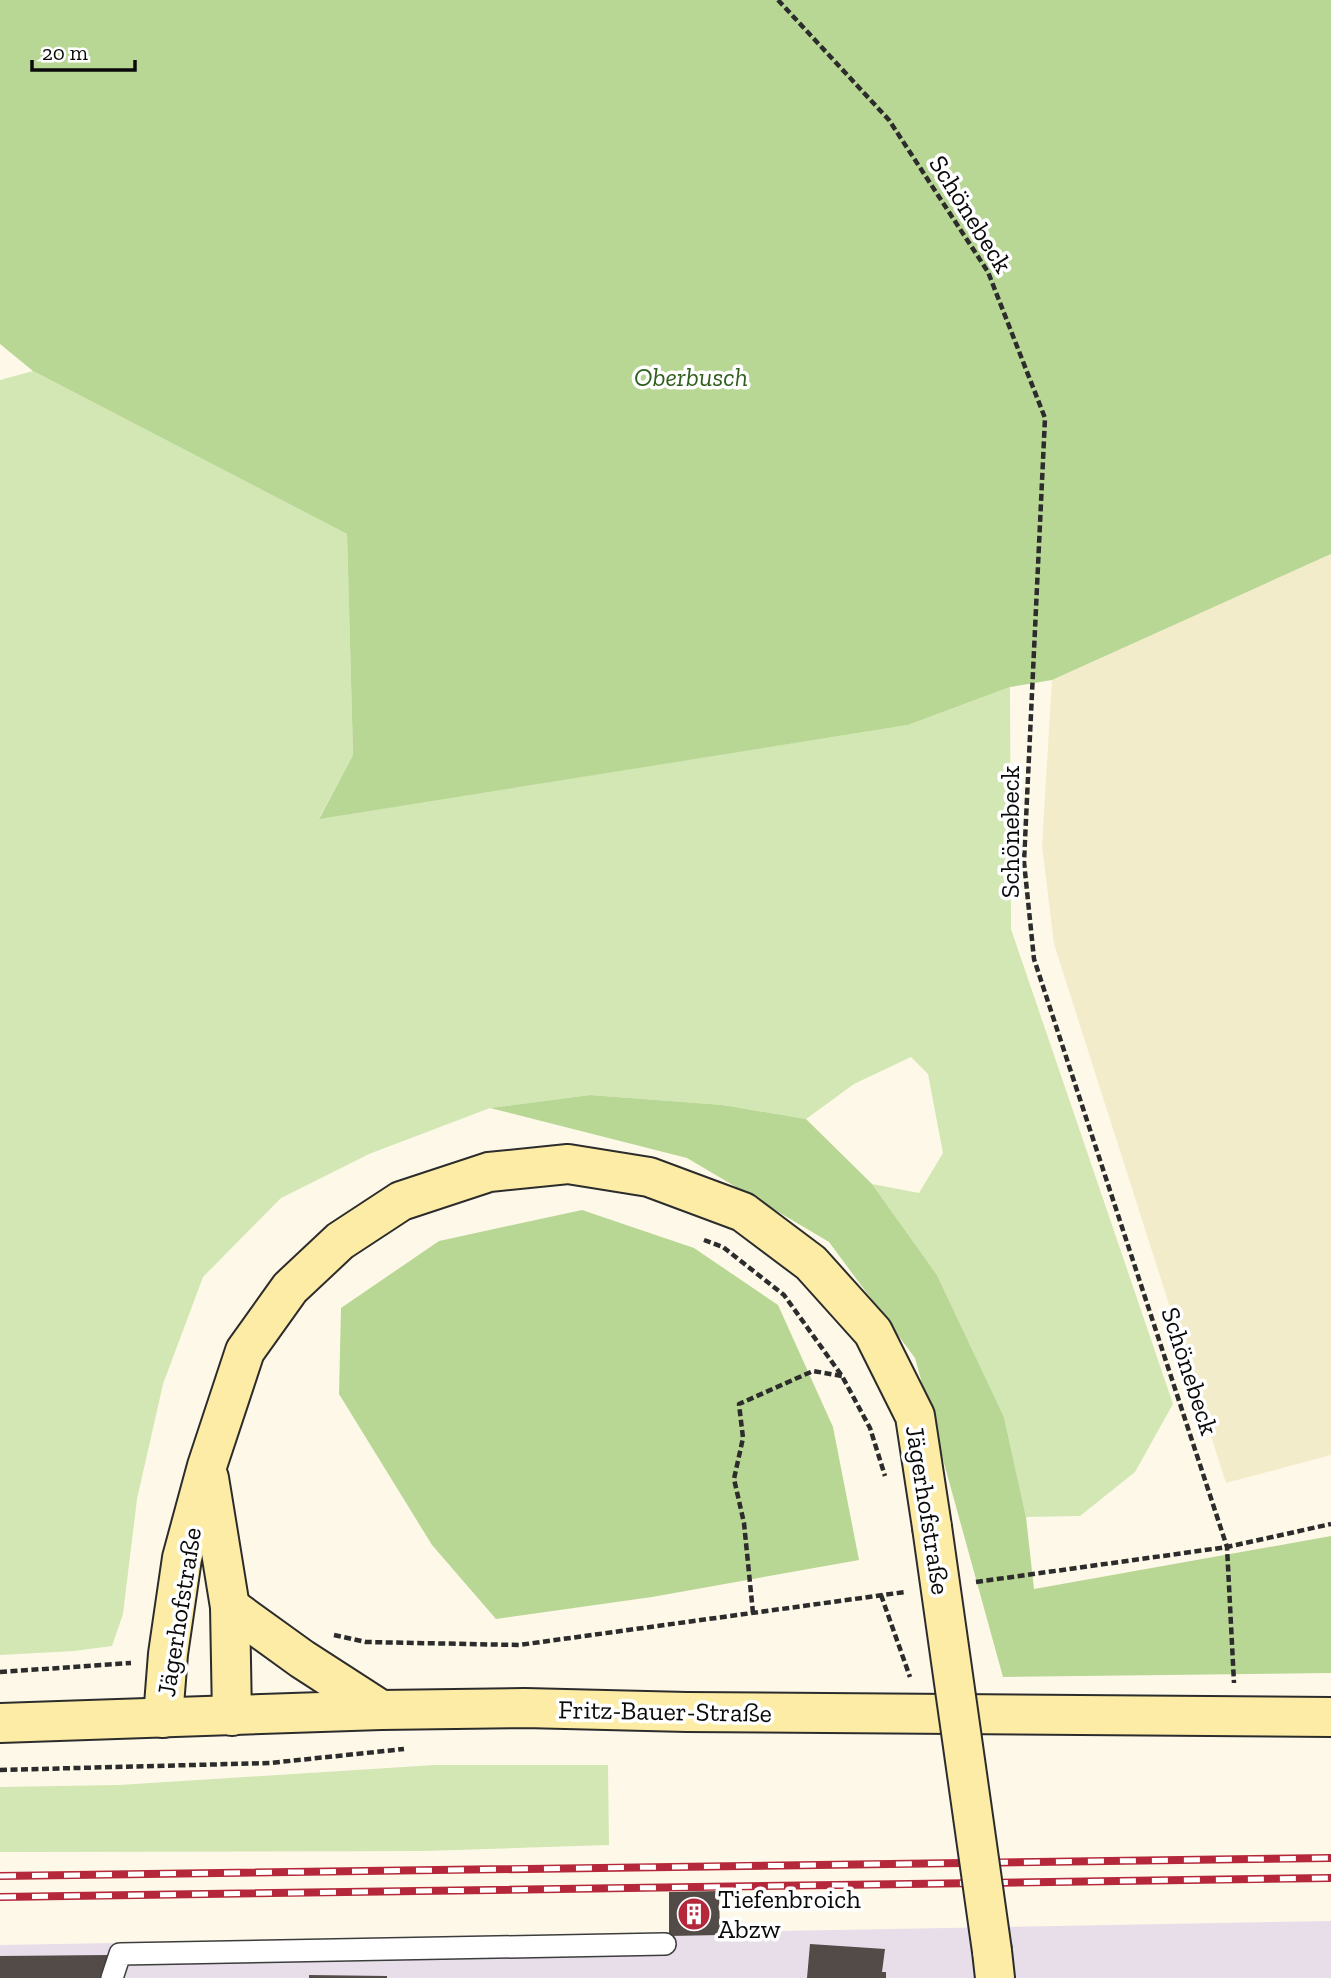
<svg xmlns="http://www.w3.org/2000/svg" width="1331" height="1978" font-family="'Zilla Slab',serif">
<rect width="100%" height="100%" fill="#fef8e8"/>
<path fill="#e7deea" d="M1331,1921V1978H0V1945Z"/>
<path fill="#f3ecca" d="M1331,554V1455L1226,1483L1054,944L1042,846L1052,680Z"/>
<g fill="#d2e7b4">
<path d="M33,371L347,534L353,755L319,818L908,725L1010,687L1011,929L1173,1404L1135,1472L1080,1516L1026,1517L1004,1417L937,1275L872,1184L919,1193L943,1153L928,1074L911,1057L854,1084L806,1119L723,1105L590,1095L490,1108L369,1154L281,1198L203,1277L163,1384L137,1499L123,1614L112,1646L74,1651L0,1655V380Z"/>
<path d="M435,1765H608L609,1845L424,1851L0,1852V1787L119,1785Z"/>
</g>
<g fill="#b8d794">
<path d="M0,0H1331V554L1052,680L1010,687L908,725L319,819L353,755L347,534L33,371L0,344Z"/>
<path d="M590,1095L723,1105L806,1119L872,1184L937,1275L1004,1417L1026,1517L1034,1589L1331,1536V1673L1003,1677L915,1358L829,1242L687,1158L490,1108Z"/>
<path d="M582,1210L694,1248L778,1305L833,1427L859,1560L652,1597L496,1619L432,1545L339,1394L341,1308L439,1241Z"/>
</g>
<g fill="#534b47">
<path d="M719,1891L720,1935L669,1936V1892Z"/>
<path d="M810,1944L885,1949L882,1972H886V1978H807Z"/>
<path d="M108,1955L100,1978H0V1956Z"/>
<path d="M309,1975L387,1976V1978H309Z"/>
</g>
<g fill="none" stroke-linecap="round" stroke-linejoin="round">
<defs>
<path id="lane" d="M112,1978L120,1954L665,1944"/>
<g id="secondary">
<path d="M209,1478L230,1607L232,1716"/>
<path d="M230,1607L302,1659L381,1710"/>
<path d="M163,1718L168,1654L182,1558L207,1466L245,1351L290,1288L340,1241L401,1201L489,1172L568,1164L649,1177L743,1212L811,1263L873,1332L915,1416L932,1527"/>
<path d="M0,1723L381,1710L525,1708L687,1712L1331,1717"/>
<path d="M992,1951L995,1978"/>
</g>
</defs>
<use href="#lane" stroke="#3d3d3d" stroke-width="24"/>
<use href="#secondary" stroke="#2c2c2c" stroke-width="42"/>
<g stroke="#2c2c2c" stroke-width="4.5" stroke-dasharray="7 3.5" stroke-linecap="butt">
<path d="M778,0L889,120L988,272L1045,418L1024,862L1034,959L1227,1547L1234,1683"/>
<path d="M704,1240L723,1247L784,1295L842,1376L870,1428L885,1476"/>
<path d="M976,1582L1227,1547L1331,1524"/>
<path d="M881,1595L910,1677"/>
<path d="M753,1613L744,1523L734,1479L743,1438L739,1404L813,1371L842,1376"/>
<path d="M334,1635L366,1642L519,1645L905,1592"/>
<path d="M0,1672L131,1663"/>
<path d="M0,1770L270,1763L404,1749"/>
</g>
<use href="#lane" stroke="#fff" stroke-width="21"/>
<use href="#secondary" stroke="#fdeca5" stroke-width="38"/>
<defs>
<g id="rail">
<path d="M0,1876L1331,1858"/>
<path d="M0,1897L1331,1878"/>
</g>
</defs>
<use href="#rail" stroke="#b5273a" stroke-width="8"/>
<use href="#rail" stroke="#fff" stroke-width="5" stroke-dasharray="16" stroke-linecap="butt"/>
<defs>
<path id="secondary-bridge" d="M932,1527L992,1951"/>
</defs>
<use href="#secondary-bridge" stroke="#2c2c2c" stroke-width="42" stroke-linecap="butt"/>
<use href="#secondary-bridge" stroke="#fdeca5" stroke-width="38"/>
</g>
<defs>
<symbol id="building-disc" viewBox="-11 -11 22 22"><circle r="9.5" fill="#b5273a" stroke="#fff"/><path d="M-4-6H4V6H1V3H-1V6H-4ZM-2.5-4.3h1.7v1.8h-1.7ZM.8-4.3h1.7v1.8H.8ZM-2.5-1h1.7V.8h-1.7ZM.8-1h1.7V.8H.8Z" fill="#fff"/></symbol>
</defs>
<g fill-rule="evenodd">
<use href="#building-disc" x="675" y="1895" width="38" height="38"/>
</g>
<g text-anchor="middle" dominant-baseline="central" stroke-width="7" stroke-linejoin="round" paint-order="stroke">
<g font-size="26" fill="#0a0a0a" stroke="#fff">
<text transform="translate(971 214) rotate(58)">Schönebeck</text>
<text transform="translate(1010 832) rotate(-90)">Schönebeck</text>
<text transform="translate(1190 1371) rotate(72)">Schönebeck</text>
<text transform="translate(928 1510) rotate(81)">Jägerhofstraße</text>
<text transform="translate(179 1612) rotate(-81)">Jägerhofstraße</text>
<text transform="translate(665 1711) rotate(1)">Fritz-Bauer-Straße</text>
</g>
<g font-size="26" font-style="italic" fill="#315f1e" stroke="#fff">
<text x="691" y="377">Oberbusch</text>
</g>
<g font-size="26" fill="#0a0a0a" stroke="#fff" text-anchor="start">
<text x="718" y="1899">Tiefenbroich<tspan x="718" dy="30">Abzw</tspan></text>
</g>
</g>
<path d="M32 60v10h103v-10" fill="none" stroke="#0a0a0a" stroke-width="3.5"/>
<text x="42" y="60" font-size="21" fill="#0a0a0a" stroke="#ffffff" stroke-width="5" paint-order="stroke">20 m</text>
</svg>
